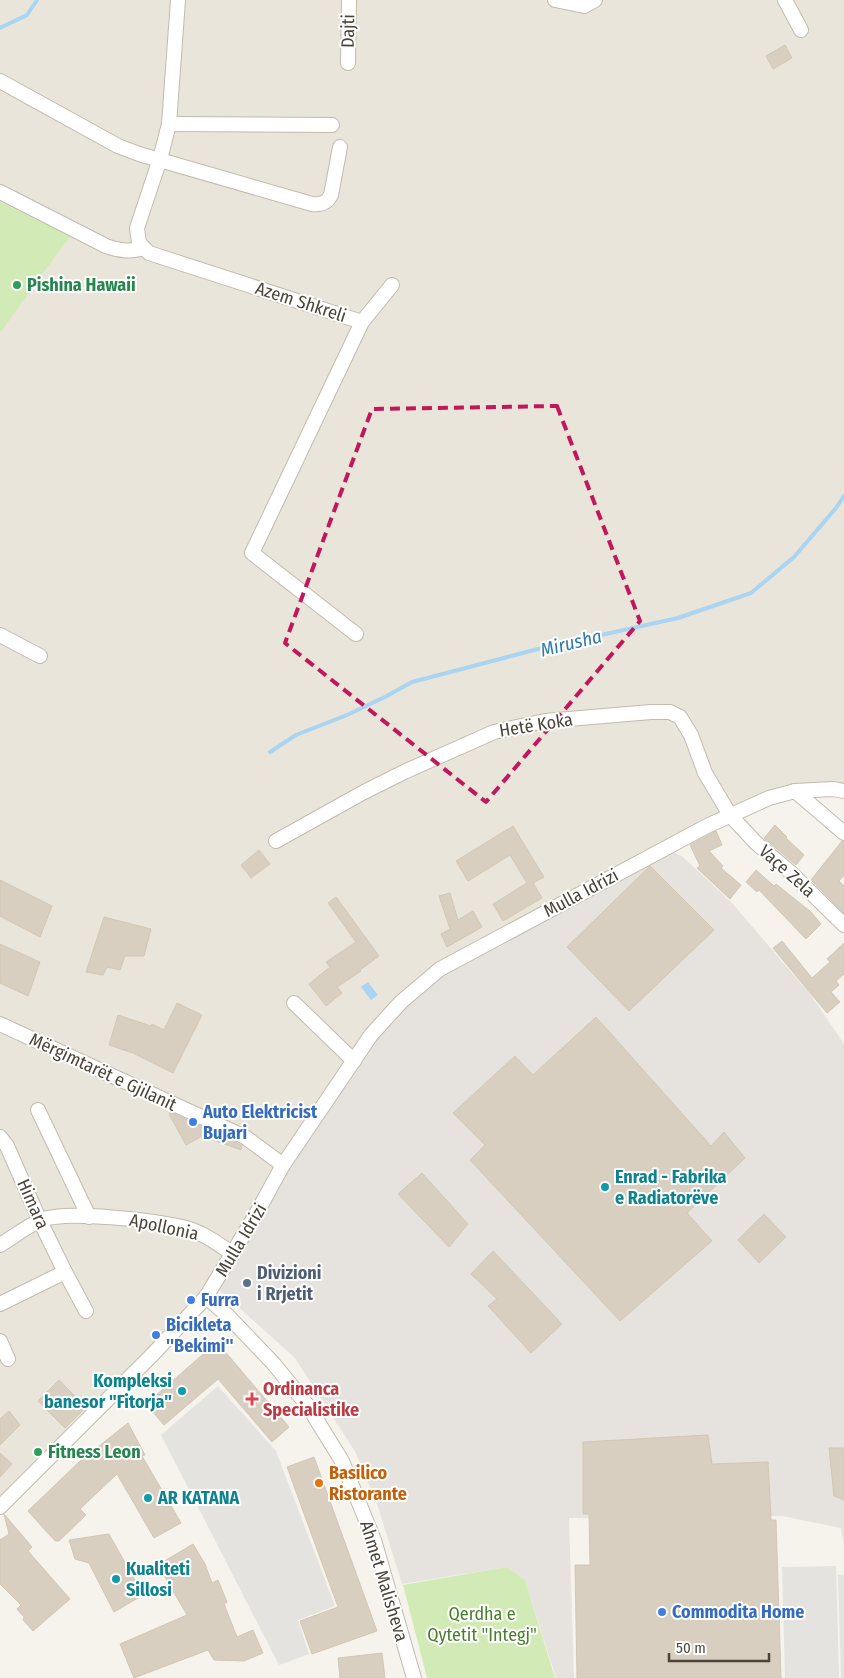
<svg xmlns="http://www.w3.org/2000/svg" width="844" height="1678" font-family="'Fira Sans Condensed',sans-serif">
<rect width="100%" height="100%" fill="#f6f3ec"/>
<path fill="#eae5da" d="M0,0H844V787L795,788L437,966L203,1293L0,1504Z"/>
<path fill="#e6e2dd" d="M665,849L682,856L731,902L811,995L844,1044V1546L841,1528L782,1516L569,1518L574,1678H556L525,1580L507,1567L402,1584L378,1507L356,1453L295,1358L217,1288L283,1165L354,1061L440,969Z"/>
<g fill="#d2eab5">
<path d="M0,202L70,236L0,333Z"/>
<path d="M507,1567L525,1580L555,1678H427L403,1585Z"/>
</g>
<g fill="#e5e3e0">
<path d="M218,1386L276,1451L335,1606L298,1620L309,1654L279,1665L161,1435Z"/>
<path d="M836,1566L839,1678H785L782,1567Z"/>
<path d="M838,1575H844V1678H841Z"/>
</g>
<path fill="#a9d4f2" d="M368,982L378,995L371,1000L361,987Z"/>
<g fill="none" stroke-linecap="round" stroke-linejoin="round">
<g stroke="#a9d4f2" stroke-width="4">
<path d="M0,28L27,15L37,0"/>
<path d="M270,752L296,735L347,715L385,697L412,682L538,649L678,618L751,593L794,557L836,508L844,496"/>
</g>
</g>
<g fill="#d8cfc1" stroke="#d3c7b4">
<path d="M785,45L792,58L773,69L766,56Z"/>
<path d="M775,825L787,837L786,838L804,855L796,865L764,838Z"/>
<path d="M513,826L544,877L533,883L542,898L503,921L493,904L527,883L510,855L468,881L456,861Z"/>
<path d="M716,831L722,845L709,851L723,866L721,868L741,885L730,899L697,868L700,866L690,845Z"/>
<path d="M842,841L844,842V875L839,881L844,886V913L811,880Z"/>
<path d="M259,850L270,864L251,878L241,865Z"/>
<path d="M650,866L714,930L629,1011L567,947Z"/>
<path d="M756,870L774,886L776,884L811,912L821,924L806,939L759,890L757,892L746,882Z"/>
<path d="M0,880L52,906L40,937L0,916Z"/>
<path d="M450,893L458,920L473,911L482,927L447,947L441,934L450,929L439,896Z"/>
<path d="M336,897L379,956L360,970L361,971L337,987L342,993L326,1006L309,984L330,967L326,962L356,942L328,903Z"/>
<path d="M104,917L151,929L144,956H125L120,970L107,967L103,975L86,972Z"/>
<path d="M782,941L812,978L830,962L827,959L844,943V974L836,981L839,985L831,992L840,1002L827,1013L773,948Z"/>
<path d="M0,944L40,962L28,996L0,983Z"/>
<path d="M177,1003L202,1015L173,1073L133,1053L109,1045L118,1015L151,1026L152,1024L164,1030Z"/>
<path d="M596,1017L711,1146L724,1132L745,1158L687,1213L712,1241L620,1321L470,1160L485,1145L453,1113L515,1056L533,1075Z"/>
<path d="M170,1112L241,1145L242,1146L241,1150L202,1136L186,1145L169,1114Z"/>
<path d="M422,1173L468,1224L449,1247L398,1194Z"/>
<path d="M764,1214L786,1237L759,1263L738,1240Z"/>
<path d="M493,1251L562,1324L531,1353L488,1306L497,1299L471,1274Z"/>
<path d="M217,1342L289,1427L272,1442L218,1379L164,1425L146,1404Z"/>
<path d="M59,1380L86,1407L65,1428L38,1401Z"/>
<path d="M9,1411L20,1425L0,1445V1419Z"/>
<path d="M128,1423L145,1455L142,1456L181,1523L154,1538L117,1474L80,1509L86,1515L59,1541H55L28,1511L79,1462Z"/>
<path d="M708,1435L712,1464L768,1462L771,1520H776L781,1678H577L575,1565H590L589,1514H583V1442Z"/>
<path d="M829,1448H844V1500L834,1496Z"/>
<path d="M0,1453L12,1464L0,1477Z"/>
<path d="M314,1457L377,1631L312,1654L300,1621L338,1607L287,1467Z"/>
<path d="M4,1514L32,1547L28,1551L70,1599L33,1631L23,1620L24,1617L17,1609L21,1605L0,1584V1540L9,1534Z"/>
<path d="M109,1534L143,1595L114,1612L89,1563L75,1559L69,1540Z"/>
<path d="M193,1544L205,1564L212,1583L218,1580L227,1602L224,1604L237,1637L253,1630L263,1653L244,1661L214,1660L208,1650L134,1678L120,1644L187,1615L158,1565Z"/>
<path d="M382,1653L385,1678H340L338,1658Z"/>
</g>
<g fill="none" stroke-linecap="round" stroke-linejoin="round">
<defs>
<g id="minor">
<path d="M178,0L169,124L160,159L137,228L139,243L149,253L362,322L252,553L356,634"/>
<path d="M555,0L584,6L595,0"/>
<path d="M785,0L801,30"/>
<path d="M348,63L349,0"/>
<path d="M0,81L118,146L139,154L312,204C321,205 327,203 331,195L340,147"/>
<path d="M169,124L332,125"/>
<path d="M0,192L106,246C120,251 130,252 144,248"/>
<path d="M362,322L392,285"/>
<path d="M0,635L40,656"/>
<path d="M795,791L844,833"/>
<path d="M276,841L364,792L404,772L494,732L545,721L651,712H670L680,717L691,735L705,773L730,815L756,843L790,872L844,925"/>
<path d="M294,1003L354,1061"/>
<path d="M0,1024L245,1137L283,1165"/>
<path d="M38,1110L89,1217"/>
<path d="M0,1137L7,1146L40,1221L65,1272L86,1311"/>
<path d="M0,1245C13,1237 26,1227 39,1221C64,1209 158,1221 186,1228C204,1233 218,1244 233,1254"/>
<path d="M206,1297L228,1316L273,1363L308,1406L342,1461L374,1540L414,1678"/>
<path d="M0,1304L65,1272"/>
<path d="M0,1341L8,1359"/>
<path d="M0,1507L154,1353L206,1297L255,1216L283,1165L371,1035L401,1002L440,969L707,826L769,798L795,791L833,789L844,791"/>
</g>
</defs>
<use href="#minor" stroke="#c2bbae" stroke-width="16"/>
<use href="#minor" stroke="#fff" stroke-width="14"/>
</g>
<path fill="none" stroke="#c2185b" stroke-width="4" stroke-dasharray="10 6" stroke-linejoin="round" d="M557,406L640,621L486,802L285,643L372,409Z"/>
<g fill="#2e9e5b" stroke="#fff" stroke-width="2">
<circle cx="17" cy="285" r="5"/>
<circle cx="38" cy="1452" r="5"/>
</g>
<g fill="#3f7fe0" stroke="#fff" stroke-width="2">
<circle cx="193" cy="1122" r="5"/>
<circle cx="191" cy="1300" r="5"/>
<circle cx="156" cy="1335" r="5"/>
<circle cx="662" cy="1612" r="5"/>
</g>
<g fill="#0f9aa8" stroke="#fff" stroke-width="2">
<circle cx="605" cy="1187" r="5"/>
<circle cx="182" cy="1391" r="5"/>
<circle cx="148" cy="1498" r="5"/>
<circle cx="116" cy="1579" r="5"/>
</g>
<circle fill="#5c6f8a" stroke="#fff" stroke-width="2" cx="247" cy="1283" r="5"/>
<path fill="#e0444e" stroke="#fff" stroke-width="2" d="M249.5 1391.5h5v5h5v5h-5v5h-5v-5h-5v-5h5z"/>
<circle fill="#e8710a" stroke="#fff" stroke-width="2" cx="319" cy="1483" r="5"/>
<g text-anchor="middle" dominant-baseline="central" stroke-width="4" stroke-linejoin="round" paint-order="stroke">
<g font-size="18" fill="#4b4439" stroke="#fff">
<text transform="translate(348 31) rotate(-89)">Dajti</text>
<text transform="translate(301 302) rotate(18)">Azem Shkreli</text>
<text transform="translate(536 725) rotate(-9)">Hetë Koka</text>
<text transform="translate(787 871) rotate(42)">Vaçe Zela</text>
<text transform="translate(581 893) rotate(-28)">Mulla Idrizi</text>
<text transform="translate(103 1072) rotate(25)">Mërgimtarët e Gjilanit</text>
<text transform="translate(33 1204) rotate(66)">Himara</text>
<text transform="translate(164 1227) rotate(12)">Apollonia</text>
<text transform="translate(241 1240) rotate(-59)">Mulla Idrizi</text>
<text transform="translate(384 1581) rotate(73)">Ahmet Malisheva</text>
</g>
<g font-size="18" font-weight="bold" fill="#27864d" stroke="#fff" text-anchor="start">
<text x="27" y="285">Pishina Hawaii</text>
<text x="48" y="1452">Fitness Leon</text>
</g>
<g font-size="18" font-weight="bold" fill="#366cbe" stroke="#fff" text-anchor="start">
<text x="203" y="1112">Auto Elektricist<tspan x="203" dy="21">Bujari</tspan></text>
<text x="201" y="1300">Furra</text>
<text x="166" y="1325">Bicikleta<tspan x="166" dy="21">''Bekimi''</tspan></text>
<text x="672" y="1612">Commodita Home</text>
</g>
<g font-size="18" font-weight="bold" fill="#0d838f" stroke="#fff" text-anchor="start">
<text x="615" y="1177">Enrad - Fabrika<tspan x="615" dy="21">e Radiatorëve</tspan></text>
<text x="172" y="1381" text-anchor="end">Kompleksi<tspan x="172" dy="21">banesor "Fitorja"</tspan></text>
<text x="158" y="1498">AR KATANA</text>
<text x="126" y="1569">Kualiteti<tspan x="126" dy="21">Sillosi</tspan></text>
</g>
<g font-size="18" font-weight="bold" fill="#4e5e75" stroke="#fff" text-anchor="start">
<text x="257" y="1273">Divizioni<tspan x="257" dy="21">i Rrjetit</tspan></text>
</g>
<g font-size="18" font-weight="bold" fill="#be3a42" stroke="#fff" text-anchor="start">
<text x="263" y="1389">Ordinanca<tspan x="263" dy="21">Specialistike</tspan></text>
</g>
<g font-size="18" font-weight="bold" fill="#c56008" stroke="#fff" text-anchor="start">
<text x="329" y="1473">Basilico<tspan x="329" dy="21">Ristorante</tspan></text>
</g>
<g font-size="18" fill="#4a7f2a" stroke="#fff">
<text x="482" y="1614">Qerdha e<tspan x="482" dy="21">Qytetit "Integj"</tspan></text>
</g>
<g font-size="19" font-style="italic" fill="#2e7ab2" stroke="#fff">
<text transform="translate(571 643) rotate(-14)">Mirusha</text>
</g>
</g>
<path d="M669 1653v8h100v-8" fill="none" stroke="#4b4439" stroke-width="2.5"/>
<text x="676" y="1653" font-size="15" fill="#4b4439" stroke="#ffffff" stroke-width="4" paint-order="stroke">50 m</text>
</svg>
